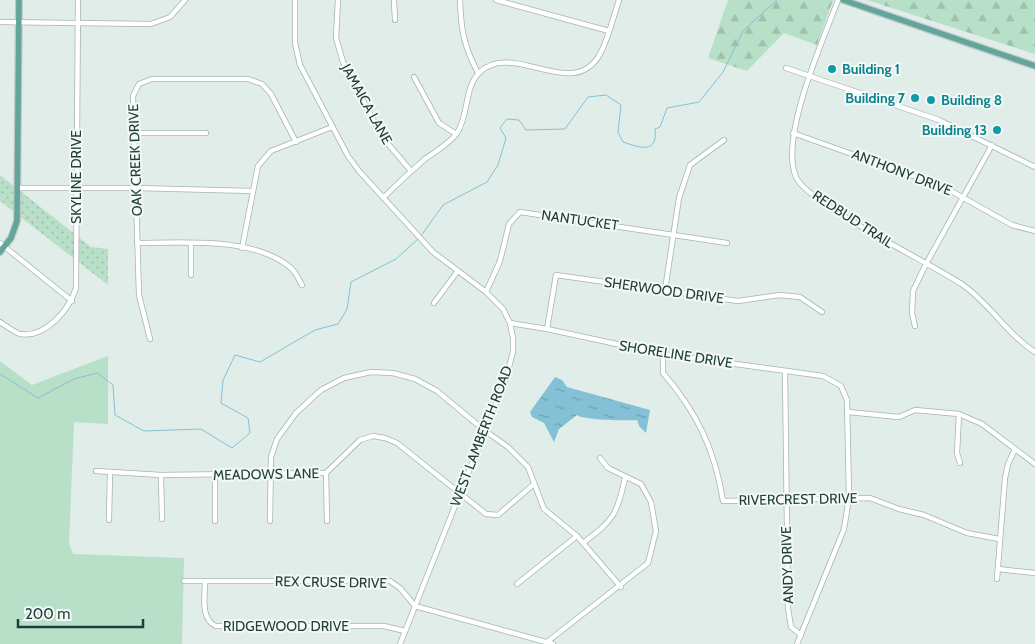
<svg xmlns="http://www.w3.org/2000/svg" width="1035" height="644" font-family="Cabin,sans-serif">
<defs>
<pattern id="grass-dots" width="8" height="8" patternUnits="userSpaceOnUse" patternTransform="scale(1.25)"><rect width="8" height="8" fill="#b8dfc7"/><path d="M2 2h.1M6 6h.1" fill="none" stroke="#9ec0ac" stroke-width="1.8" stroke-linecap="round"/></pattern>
<pattern id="forest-firs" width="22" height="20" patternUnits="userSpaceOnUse" patternTransform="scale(1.25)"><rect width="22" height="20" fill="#b8dfc7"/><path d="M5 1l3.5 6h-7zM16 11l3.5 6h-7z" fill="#9ec0ac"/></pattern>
<pattern id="water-ripples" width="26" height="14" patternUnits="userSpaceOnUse" patternTransform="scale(1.25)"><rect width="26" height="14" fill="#85c1d6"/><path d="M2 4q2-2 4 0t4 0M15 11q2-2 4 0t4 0" fill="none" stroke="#6c9eaf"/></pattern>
</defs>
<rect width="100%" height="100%" fill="#e1ede9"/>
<path fill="url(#grass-dots)" d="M0,175L91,247L108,249V285L0,201Z"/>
<g fill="url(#forest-firs)">
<path d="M728,0H833L817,45L784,33L747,71L708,58Z"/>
<path d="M867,0H1035V54Z"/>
</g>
<path fill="#b8dfc7" d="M108,356V424L74,422L69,544L73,554L184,558L182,644H0V361L32,385Z"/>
<path fill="url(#water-ripples)" d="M555,377L562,380L567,387L650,410L646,433L639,426L637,420C627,421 583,420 577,415L559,429L554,442L544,423L532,417L530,412Z"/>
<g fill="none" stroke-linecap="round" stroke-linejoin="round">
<g stroke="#85c1d6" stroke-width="1">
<path d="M421,236L443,205L487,182L498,165L506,138L500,128L507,119L519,120L526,130L565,129L588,97L606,95L621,105L618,132L623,142C640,148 658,154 655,129L660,127L667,108L699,102L723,72L743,31L777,0"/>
<path d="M0,374L38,398L74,379L97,373L113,385L115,415L144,431L201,429L232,448L250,433L248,418L221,403L223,380L235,355L260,362L315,330L338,324L347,309L351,282L396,259L418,239"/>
</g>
<defs>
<g id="minor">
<path d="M295,0V43L300,65L348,156L359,171L433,252L486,292L503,309L510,323L513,338V352L506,378L400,644"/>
<path d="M338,0L336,38L343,62L377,127L389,145L411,171"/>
<path d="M394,0L395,20"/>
<path d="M460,0C461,31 464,46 478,73"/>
<path d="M496,0L609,31"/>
<path d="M838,0C823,41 779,137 796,177C806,203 934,265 963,285C990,304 1007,334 1035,352"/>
<path d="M0,22L151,24L170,17L185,0"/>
<path d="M786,68L939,120L1035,167"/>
<path d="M414,77L439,123L456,134"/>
<path d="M134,133H206"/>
<path d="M793,133L944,187L1012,225L1035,231"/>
<path d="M18,188H136L253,191"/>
<path d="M383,198C397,184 411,171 425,159C435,152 450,143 457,133C469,115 464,88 479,73C512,39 573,103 600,54C609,37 613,18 619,0"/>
<path d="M0,243L72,301"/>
<path d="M137,243C182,243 256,236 292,269C296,273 299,280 302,285"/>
<path d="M242,248L258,166L271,151L332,127"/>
<path d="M191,275V244"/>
<path d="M665,290L679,198L690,165L724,140"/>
<path d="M486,292L500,261L509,224L520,212L727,243"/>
<path d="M434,303L457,272"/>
<path d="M0,322C6,326 14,332 20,334C46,338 69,310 76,288L78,0"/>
<path d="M510,323L547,329L663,354L823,376L841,386L847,400L849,498L844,529L797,644"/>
<path d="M915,326L912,313L913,291L926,264L992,145"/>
<path d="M547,329L556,275L738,301L780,295L800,297L822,312"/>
<path d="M150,339L139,295L133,96L139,84L152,79H248L262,84L271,94L296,142"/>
<path d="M663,354V373C697,412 715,450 723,501L870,498L899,509L924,515L967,533L999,539"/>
<path d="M785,371L788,608L791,627L801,635"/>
<path d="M848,412L899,417L915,410L959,414L982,424L1035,464"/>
<path d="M959,414L957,453L960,463"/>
<path d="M96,471L161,475L326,473L360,440L373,436L385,438L397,443L486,514L498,515L534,484"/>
<path d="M326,473L327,521"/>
<path d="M161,475L162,519"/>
<path d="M215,475V521"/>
<path d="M109,520L110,472"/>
<path d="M270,521L271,457L277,439L296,413L321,390L344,378L371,372L393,373L415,379L437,391L484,430L508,447L528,467L544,509L577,536L621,587"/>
<path d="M583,543C613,520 617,516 625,478"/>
<path d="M998,569L1035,573"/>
<path d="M997,579L1005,478L1008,464L1015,449"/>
<path d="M184,581H390L400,588L415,606L553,644"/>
<path d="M205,581C205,596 200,619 216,626H384L405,631"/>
<path d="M517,584L577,536"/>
<path d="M547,642L648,563L656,531L651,502L641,484L608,468L600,458"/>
</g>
<g id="major">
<path d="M843,0L1035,66"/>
<path d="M0,252L11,238L17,221L19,0"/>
</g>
</defs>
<use href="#minor" stroke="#a3b5b1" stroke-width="6"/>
<use href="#major" stroke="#c1c9c8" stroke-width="8"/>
<use href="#minor" stroke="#fff" stroke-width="4.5"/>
<use href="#major" stroke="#62a59b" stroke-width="5.5"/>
</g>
<g fill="#0f9aa8" stroke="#f2f9f6" stroke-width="2">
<circle cx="832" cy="69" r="5"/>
<circle cx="915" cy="98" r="5"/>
<circle cx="931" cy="100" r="5"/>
<circle cx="997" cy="130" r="5"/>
</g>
<g text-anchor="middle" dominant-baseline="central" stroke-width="4" stroke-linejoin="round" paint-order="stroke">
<g font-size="14" font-weight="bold" fill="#0d838f" stroke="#f2f9f6" text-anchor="start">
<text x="842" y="69">Building 1</text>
<text x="905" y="98" text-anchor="end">Building 7</text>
<text x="941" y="100">Building 8</text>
<text x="987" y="130" text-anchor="end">Building 13</text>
</g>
<g font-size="14" fill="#203f3a" stroke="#f2f9f6">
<text transform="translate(367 104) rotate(61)">JAMAICA LANE</text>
<text transform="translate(135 160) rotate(-92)">OAK CREEK DRIVE</text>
<text transform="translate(902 172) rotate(21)">ANTHONY DRIVE</text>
<text transform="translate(76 177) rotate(-90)">SKYLINE DRIVE</text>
<text transform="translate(853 219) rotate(33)">REDBUD TRAIL</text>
<text transform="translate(580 220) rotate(8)">NANTUCKET</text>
<text transform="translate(664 290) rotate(8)">SHERWOOD DRIVE</text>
<text transform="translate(676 354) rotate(9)">SHORELINE DRIVE</text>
<text transform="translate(481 436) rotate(-69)">WEST LAMBERTH ROAD</text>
<text transform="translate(266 474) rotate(-1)">MEADOWS LANE</text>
<text transform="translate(798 499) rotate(-1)">RIVERCREST DRIVE</text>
<text transform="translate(787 565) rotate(-92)">ANDY DRIVE</text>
<text transform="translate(331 582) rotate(1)">REX CRUSE DRIVE</text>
<text x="286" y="626">RIDGEWOOD DRIVE</text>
</g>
</g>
<path d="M18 619v8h125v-8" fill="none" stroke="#203f3a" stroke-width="2.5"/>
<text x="25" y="619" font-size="15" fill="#203f3a" stroke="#f2f9f6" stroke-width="4" paint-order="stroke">200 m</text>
</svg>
